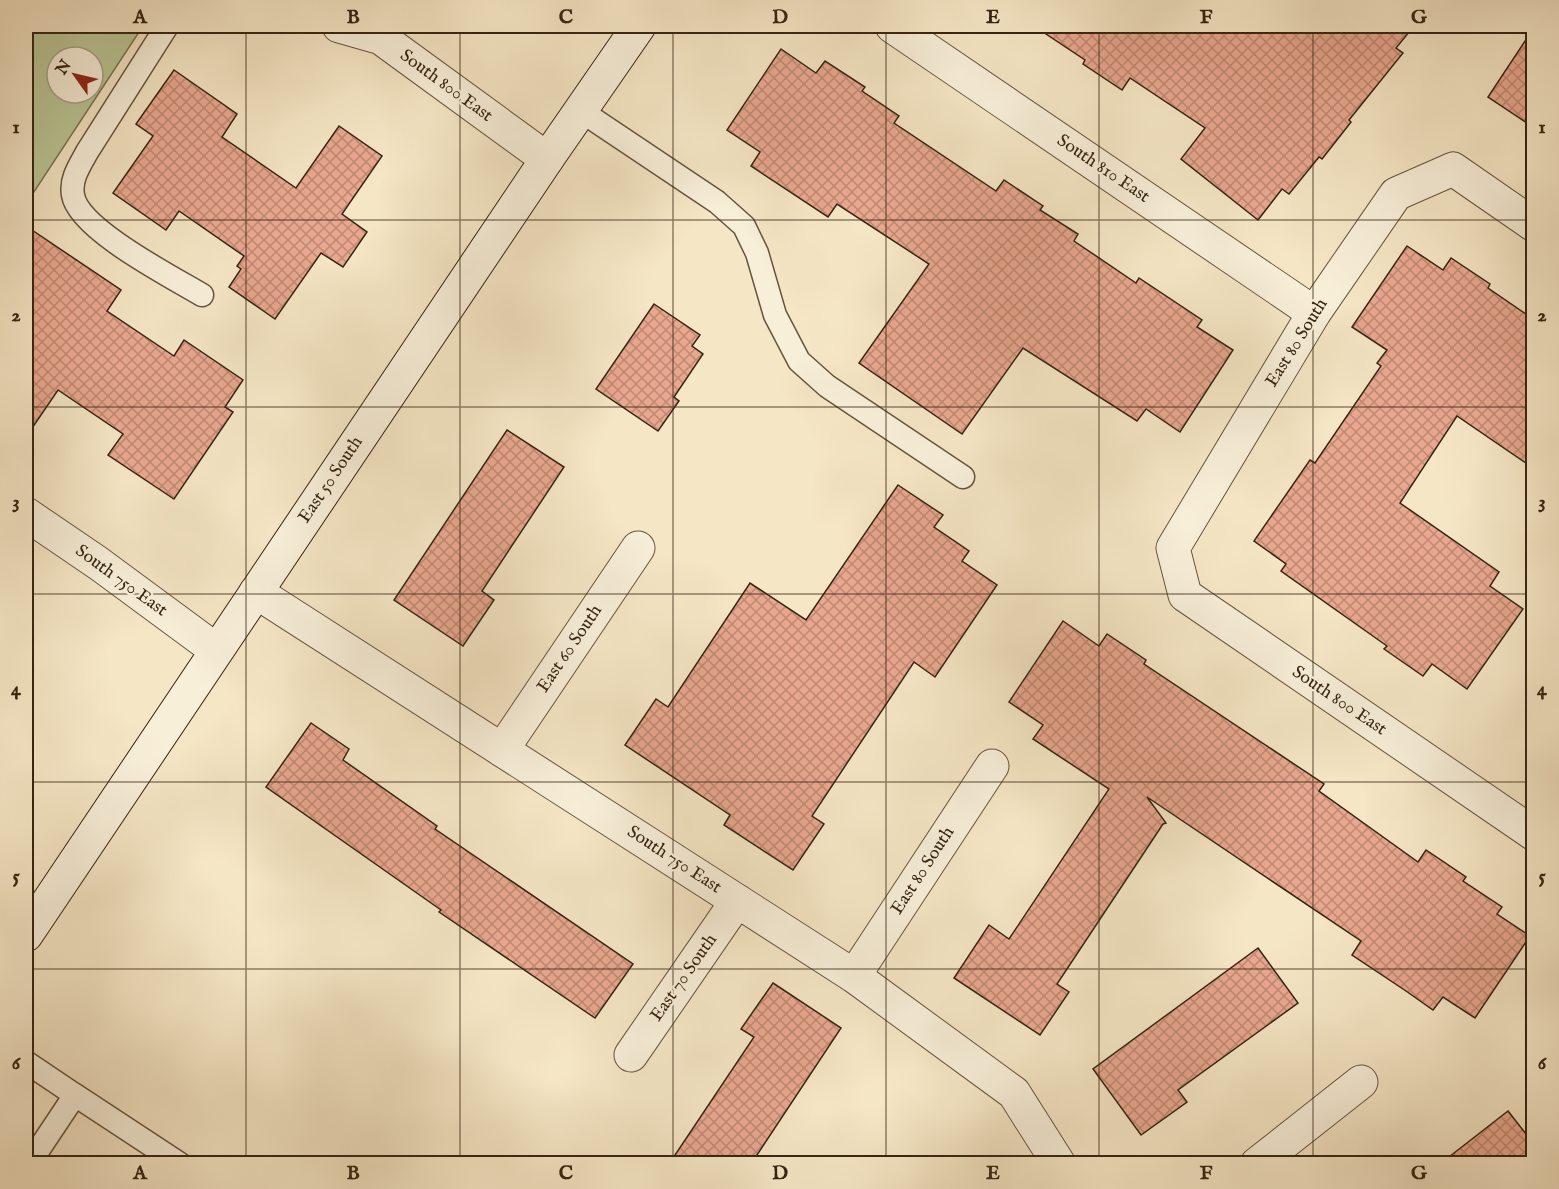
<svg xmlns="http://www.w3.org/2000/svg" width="1559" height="1189" font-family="'IM FELL English',serif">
<defs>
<pattern id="building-cross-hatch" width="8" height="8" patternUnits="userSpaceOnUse" patternTransform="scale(1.5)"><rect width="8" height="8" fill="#e9a78f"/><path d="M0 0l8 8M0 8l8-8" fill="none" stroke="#be8873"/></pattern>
</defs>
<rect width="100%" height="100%" fill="#f5e6c5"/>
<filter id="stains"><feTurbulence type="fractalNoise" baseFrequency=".00333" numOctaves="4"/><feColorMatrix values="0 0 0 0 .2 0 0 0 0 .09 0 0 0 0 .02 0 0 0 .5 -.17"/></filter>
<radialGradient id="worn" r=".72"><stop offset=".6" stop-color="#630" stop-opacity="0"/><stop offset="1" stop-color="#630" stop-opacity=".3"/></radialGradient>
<path fill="#bac696" stroke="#787554" stroke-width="1.5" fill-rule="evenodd" d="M26,26H143L26,204ZM57,57H93V93H57Z"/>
<g fill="url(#building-cross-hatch)" stroke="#362411" stroke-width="1.5">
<path d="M1034,26H1414L1396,48L1403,53L1349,120L1351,122L1322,159L1319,157L1289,194L1282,189L1258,220L1181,159L1205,128L1130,78L1122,90L1083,64L1085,60Z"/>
<path d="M1533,29V127L1488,97Z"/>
<path d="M781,49L816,73L825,61L865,87L862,91L899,116L894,123L996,191L1004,180L1043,206L1040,210L1078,234L1074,241L1136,283L1139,278L1202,320L1197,327L1233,350L1180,432L1146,409L1137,421L1023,348L962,434L859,363L929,264L837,204L828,217L751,166L760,152L727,130Z"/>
<path d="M174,70L237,114L222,137L296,188L339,126L382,156L342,214L367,232L343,267L321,253L275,319L229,287L241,269L237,266L244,256L179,211L166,230L113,193L153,136L136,124Z"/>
<path d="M26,226L121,290L107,311L174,356L184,340L243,380L225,407L233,412L174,499L108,455L123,434L58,390L26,437Z"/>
<path d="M1407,246L1443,270L1451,258L1490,284L1488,288L1533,319V468L1457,416L1400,503L1499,572L1490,586L1523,609L1467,689L1432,664L1423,676L1384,649L1387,646L1281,571L1286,564L1254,541L1310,460L1315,463L1381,366L1377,363L1387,350L1352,327Z"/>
<path d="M654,304L700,335L692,346L703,354L674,397L679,401L658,431L596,389Z"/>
<path d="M507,430L564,467L482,591L494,600L463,646L394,600Z"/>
<path d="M898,485L943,515L934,527L969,551L962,561L997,585L935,677L914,662L812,816L824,824L793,870L724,825L730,815L625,745L656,699L668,707L750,583L806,620Z"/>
<path d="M1063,621L1099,646L1107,634L1146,660L1144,664L1324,784L1319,791L1418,862L1426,850L1466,877L1463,881L1502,907L1497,914L1530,936L1475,1018L1443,997L1433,1010L1406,991L1352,955L1361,941L1147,797L1166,823L1163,824L1057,984L1069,992L1040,1035L954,978L989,925L1009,939L1109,789L1033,739L1043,725L1009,702Z"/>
<path d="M311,723L349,749L343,760L437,826L435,829L633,964L595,1018L439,912L441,910L266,787Z"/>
<path d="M1258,948L1298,1003L1178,1090L1187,1102L1141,1135L1093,1069Z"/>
<path d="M773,983L841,1028L751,1164H669L754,1037L741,1029Z"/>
<path d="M1508,1111L1533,1143V1164H1440Z"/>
</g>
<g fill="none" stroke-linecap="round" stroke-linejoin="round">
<defs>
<g id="service">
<path d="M167,26L87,152C80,165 70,179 73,195C78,229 172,277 202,295"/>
<path d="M581,111L717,202L744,226L757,253L775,315L799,361L827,386L963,477"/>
<path d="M26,1062L75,1095L29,1164"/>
<path d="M75,1095L180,1164"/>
</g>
<g id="minor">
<path d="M339,26L381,38L547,159"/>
<path d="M892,26L1314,313"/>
<path d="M1534,225L1453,169L1396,194L1314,313L1173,548L1185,595L1534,834"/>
<path d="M26,514L98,563L216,650"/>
<path d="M256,592L854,976L1014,1093L1059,1164"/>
<path d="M502,750L638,548"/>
<path d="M854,976L992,766"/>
<path d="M631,1055L737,901"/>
<path d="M1257,1164L1361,1082"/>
</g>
<path id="secondary" d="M26,935L547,159L639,26"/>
</defs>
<use href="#service" stroke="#66543e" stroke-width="25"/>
<use href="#minor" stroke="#66543e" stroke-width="35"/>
<use href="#secondary" stroke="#362411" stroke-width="35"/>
<use href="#service" stroke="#f8efd9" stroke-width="22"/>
<use href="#minor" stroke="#f8efd9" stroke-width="33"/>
<use href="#secondary" stroke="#f8efd9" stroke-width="33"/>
</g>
<path fill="none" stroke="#362411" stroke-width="1.5" stroke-opacity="0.55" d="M246,26V1164M460,26V1164M673,26V1164M886,26V1164M1099,26V1164M1313,26V1164M26,220H1534M26,407H1534M26,594H1534M26,782H1534M26,969H1534"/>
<g text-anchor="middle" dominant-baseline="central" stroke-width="4.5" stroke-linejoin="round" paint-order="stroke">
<g font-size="18" fill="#362411" stroke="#f8efd9">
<text transform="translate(446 86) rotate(36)">South 800 East</text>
<text transform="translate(1103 169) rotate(34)">South 810 East</text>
<text transform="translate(1297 343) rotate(-58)">East 80 South</text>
<text transform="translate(331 480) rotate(-56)">East 50 South</text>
<text transform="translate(121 581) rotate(36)">South 750 East</text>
<text transform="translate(570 649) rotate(-56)">East 60 South</text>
<text transform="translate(1339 701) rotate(34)">South 800 East</text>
<text transform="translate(674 860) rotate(33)">South 750 East</text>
<text transform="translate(923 871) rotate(-57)">East 80 South</text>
<text transform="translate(684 978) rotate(-55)">East 70 South</text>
</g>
</g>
<rect width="1559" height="1189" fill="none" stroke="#f5e6c5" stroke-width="66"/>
<g transform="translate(75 75) rotate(304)"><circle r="28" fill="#f8efd9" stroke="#aa9e89" stroke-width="1.5"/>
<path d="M0-4.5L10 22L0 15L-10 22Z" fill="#8f2418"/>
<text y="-9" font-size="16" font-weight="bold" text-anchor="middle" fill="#362411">N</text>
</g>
<rect x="33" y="33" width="1493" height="1123" fill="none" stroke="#362411" stroke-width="2"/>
<g font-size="20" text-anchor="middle" font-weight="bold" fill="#362411">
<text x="140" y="23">A</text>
<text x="353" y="23">B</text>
<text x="566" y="23">C</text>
<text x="780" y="23">D</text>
<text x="993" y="23">E</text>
<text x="1206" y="23">F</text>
<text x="1419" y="23">G</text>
<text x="16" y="133">1</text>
<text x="1542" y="133">1</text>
<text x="16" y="321">2</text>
<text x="1542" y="321">2</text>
<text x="16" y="508">3</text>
<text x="1542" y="508">3</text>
<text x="16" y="695">4</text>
<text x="1542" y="695">4</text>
<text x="16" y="882">5</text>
<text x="1542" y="882">5</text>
<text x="16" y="1069">6</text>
<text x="1542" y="1069">6</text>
<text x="140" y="1179">A</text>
<text x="353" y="1179">B</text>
<text x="566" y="1179">C</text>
<text x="780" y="1179">D</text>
<text x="993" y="1179">E</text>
<text x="1206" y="1179">F</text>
<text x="1419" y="1179">G</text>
</g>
<rect width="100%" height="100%" filter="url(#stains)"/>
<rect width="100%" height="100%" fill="url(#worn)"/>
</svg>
